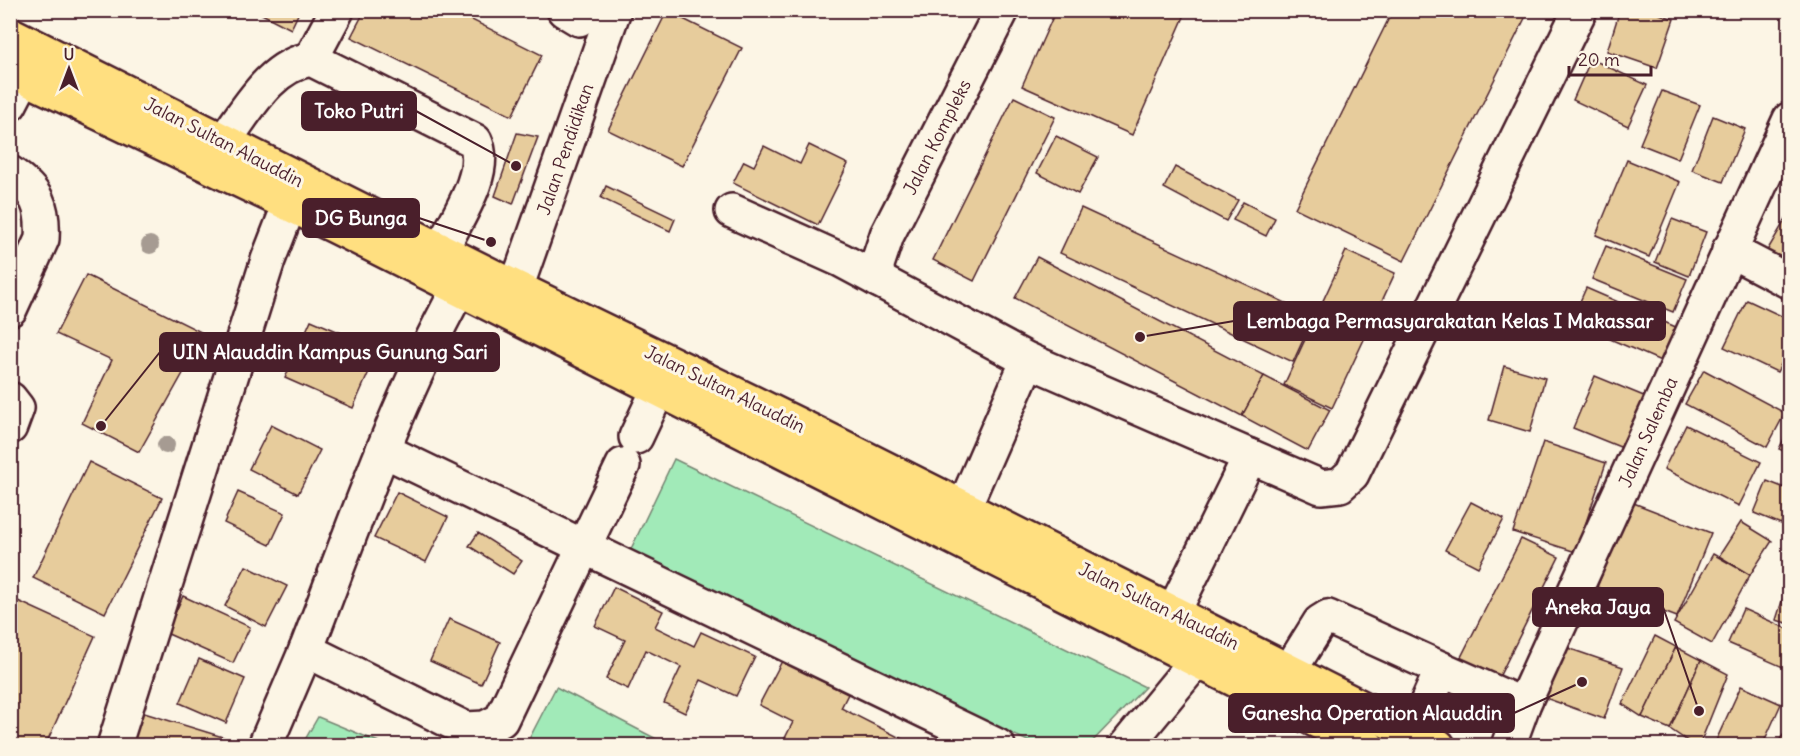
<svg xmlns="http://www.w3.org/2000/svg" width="1800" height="756" font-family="Delius,sans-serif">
<rect width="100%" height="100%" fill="#fcf5e5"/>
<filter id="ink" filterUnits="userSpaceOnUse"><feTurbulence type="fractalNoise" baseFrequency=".0167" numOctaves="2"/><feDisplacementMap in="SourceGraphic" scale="12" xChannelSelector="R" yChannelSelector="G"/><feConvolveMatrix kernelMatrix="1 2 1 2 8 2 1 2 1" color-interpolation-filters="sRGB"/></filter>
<g filter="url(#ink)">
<g fill="#a1eab8" stroke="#768472" stroke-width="1.5">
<path d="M674,459L1145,687L1089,745H1036L630,551Z"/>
<path d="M556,687L668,745H526Z"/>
<path d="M318,717L386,745H302Z"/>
</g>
<g fill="#e7cc9c" stroke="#4a1f2b" stroke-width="1.5">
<path d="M254,10H300L291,29Z"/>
<path d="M365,10H452L542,55L512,116L351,37Z"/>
<path d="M1056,10H1187L1132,135L1022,86Z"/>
<path d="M1393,10H1529L1404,261L1295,208Z"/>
<path d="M1620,10H1648L1674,19L1657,68L1607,51Z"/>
<path d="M667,11L742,48L682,166L608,130Z"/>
<path d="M1591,59L1647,85L1628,126L1573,100Z"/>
<path d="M1662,91L1700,105L1678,159L1640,144Z"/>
<path d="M1014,97L1055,117L974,281L933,260Z"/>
<path d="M1713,116L1745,129L1723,182L1692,170Z"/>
<path d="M517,133L538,137L513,204L495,196Z"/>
<path d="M1056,136L1098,157L1078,194L1037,173Z"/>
<path d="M809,145L848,164L818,225L733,183L744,161L754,166L764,146L800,164Z"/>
<path d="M1627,160L1680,182L1649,257L1596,235Z"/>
<path d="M1175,167L1238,200L1226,221L1164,188Z"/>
<path d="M606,186L675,219L670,231L601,198Z"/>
<path d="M1243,202L1275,218L1266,236L1233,220Z"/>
<path d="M1081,208L1314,316L1293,362L1060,253Z"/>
<path d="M1790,212V277L1761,261Z"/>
<path d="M1672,219L1706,232L1689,276L1655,262Z"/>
<path d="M1606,246L1687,279L1673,312L1592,279Z"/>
<path d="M1346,251L1395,273L1332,408L1284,385Z"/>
<path d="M1037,257L1264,376L1242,416L1015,298Z"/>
<path d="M86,275L205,334L139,452L82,423L112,360L56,334Z"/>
<path d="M1586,288L1678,328L1663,362L1571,322Z"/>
<path d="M1747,300L1790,320V347L1777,372L1724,347Z"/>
<path d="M311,320L379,349L353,408L285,378Z"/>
<path d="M1504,366L1545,378L1530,432L1489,420Z"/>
<path d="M1704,370L1785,413L1767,447L1685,404Z"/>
<path d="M1264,376L1330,410L1308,451L1242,416Z"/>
<path d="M1595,376L1651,399L1630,451L1573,428Z"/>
<path d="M271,425L320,450L298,494L249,469Z"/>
<path d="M1686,425L1761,462L1739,506L1664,469Z"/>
<path d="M1790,427V454L1779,449Z"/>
<path d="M1543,442L1606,463L1576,552L1513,532Z"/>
<path d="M89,462L162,498L105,613L33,578Z"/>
<path d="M1767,481L1790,490V501L1781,524L1754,513Z"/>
<path d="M238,492L285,513L270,545L224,523Z"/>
<path d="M397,492L448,517L426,562L374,538Z"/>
<path d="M1471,502L1504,519L1478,567L1445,550Z"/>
<path d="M1631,502L1711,533L1677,617L1597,587Z"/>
<path d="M1741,522L1772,541L1750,575L1719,556Z"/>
<path d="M478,533L522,561L513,574L469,546Z"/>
<path d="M1521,539L1559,557L1498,679L1459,661Z"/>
<path d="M1713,554L1750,575L1712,644L1674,623Z"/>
<path d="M246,566L287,586L266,627L225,606Z"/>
<path d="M1789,579H1790V624L1776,620Z"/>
<path d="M614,587L663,611L655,627L694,646L701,632L755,657L736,696L701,680L685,713L664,703L681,667L646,650L628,689L606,679L625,640L595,626Z"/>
<path d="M183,596L250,627L233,663L166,633Z"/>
<path d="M18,601L95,636L45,746H10V617Z"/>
<path d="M1743,609L1790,630V670L1728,643Z"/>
<path d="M449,619L500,642L481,684L430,661Z"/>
<path d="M1655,636L1676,647L1642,717L1622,704Z"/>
<path d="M1559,645L1623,667L1604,719L1540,696Z"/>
<path d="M1676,647L1701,660L1670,729L1642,717Z"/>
<path d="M199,659L245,679L226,723L180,703Z"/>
<path d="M1701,660L1728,674L1699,746H1695L1670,729Z"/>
<path d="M782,661L848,694L841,708L916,746H828L816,740L813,746H781L793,722L759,705Z"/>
<path d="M1741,686L1781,704L1762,746H1716L1714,745Z"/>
<path d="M141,712L226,738L224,746H130Z"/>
<path d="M1790,726V746H1775Z"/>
</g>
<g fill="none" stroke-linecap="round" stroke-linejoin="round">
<defs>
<g id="minor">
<path d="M564,10L579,19"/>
<path d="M311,59L337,10"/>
<path d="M10,104L24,77"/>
<path d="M223,142C247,111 269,66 311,59L475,141C490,172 455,221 441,250"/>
<path d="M10,173C37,191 44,206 42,239L10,309"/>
<path d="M732,211L841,260L1028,360L1321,487L1340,485L1352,474L1580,10"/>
<path d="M1729,250L1790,282"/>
<path d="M878,280L877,265L887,235L1002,10"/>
<path d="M516,288L614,10"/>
<path d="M10,399L17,408L10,427"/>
<path d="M636,437L659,388"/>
<path d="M383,450L998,746"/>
<path d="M963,509L1028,360"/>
<path d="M1173,613L1250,456"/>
<path d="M306,650C353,529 395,404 458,290"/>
<path d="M1442,669L1523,705"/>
<path d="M1290,670L1320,622L1328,617L1442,669L1414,732"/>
<path d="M114,746L268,260L289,206"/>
<path d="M265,746L306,650L466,729L485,728L501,720L623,465"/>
<path d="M1126,746L1196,661"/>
<path d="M1508,746L1523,705L1790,119"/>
</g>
<g id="highway">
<path d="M10,34L516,288L817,434L1438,746"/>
<path d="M10,70L335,226L1367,746"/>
</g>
</defs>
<use href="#minor" stroke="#4a1f2b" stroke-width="38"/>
<use href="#highway" stroke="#4a1f2b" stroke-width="38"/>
<use href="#minor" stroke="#fcf5e5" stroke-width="33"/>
<use href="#highway" stroke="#ffdf80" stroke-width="33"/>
</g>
<g fill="#a69b92">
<circle cx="150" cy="245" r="9"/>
<circle cx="166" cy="445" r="9"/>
</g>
</g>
<g text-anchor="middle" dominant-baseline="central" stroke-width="6" stroke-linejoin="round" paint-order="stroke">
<g font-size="18" fill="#4a1f2b" stroke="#fcf5e5">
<text transform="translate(937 137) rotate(-63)">Jalan Kompleks</text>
<text transform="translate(224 142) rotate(27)">Jalan Sultan Alauddin</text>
<text transform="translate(565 149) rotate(-71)">Jalan Pendidikan</text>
<text transform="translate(725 389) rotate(26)">Jalan Sultan Alauddin</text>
<text transform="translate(1648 432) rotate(-66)">Jalan Salemba</text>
<text transform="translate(1159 606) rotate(26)">Jalan Sultan Alauddin</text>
</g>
</g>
<path fill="none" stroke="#4a1f2b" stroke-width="2" d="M516 166L416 111M491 242L419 218M1140 337L1234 321M101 426L160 352M1699 711L1663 607M1582 682L1514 713"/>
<g fill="#4a1f2b" stroke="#fcf5e5" stroke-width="2">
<circle cx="516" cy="166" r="6"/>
<circle cx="491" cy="242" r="6"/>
<circle cx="1140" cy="337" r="6"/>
<circle cx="101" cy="426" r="6"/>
<circle cx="1699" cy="711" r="6"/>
<circle cx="1582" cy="682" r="6"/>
</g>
<g fill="#4a1f2b" stroke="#4a1f2b" stroke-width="2">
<rect x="302" y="92" width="114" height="38" rx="6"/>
<rect x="303" y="199" width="116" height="38" rx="6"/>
<rect x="1234" y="302" width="431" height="38" rx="6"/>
<rect x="160" y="333" width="339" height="38" rx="6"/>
<rect x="1533" y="588" width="130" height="38" rx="6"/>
<rect x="1229" y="694" width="285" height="38" rx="6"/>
</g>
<g font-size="20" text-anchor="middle" font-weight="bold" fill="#fff">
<text x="359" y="118">Toko Putri</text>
<text x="361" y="225">DG Bunga</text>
<text x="1450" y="328">Lembaga Permasyarakatan Kelas I Makassar</text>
<text x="330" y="359">UIN Alauddin Kampus Gunung Sari</text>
<text x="1598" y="614">Aneka Jaya</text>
<text x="1372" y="720">Ganesha Operation Alauddin</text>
</g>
<rect width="1800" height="756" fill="none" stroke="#fcf5e5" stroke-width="36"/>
<rect x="18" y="18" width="1764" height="720" fill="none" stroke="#4a1f2b" stroke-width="2" filter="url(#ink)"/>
<g transform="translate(69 69)" stroke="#fcf5e5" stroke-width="4.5" paint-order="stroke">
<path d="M0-4.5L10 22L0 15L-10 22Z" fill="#4a1f2b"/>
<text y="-9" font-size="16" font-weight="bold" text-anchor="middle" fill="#4a1f2b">U</text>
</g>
<path d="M1569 66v9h82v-9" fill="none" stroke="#4a1f2b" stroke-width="3"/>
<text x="1578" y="66" font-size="18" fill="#4a1f2b" stroke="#fcf5e5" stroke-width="4.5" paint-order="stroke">20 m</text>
</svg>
